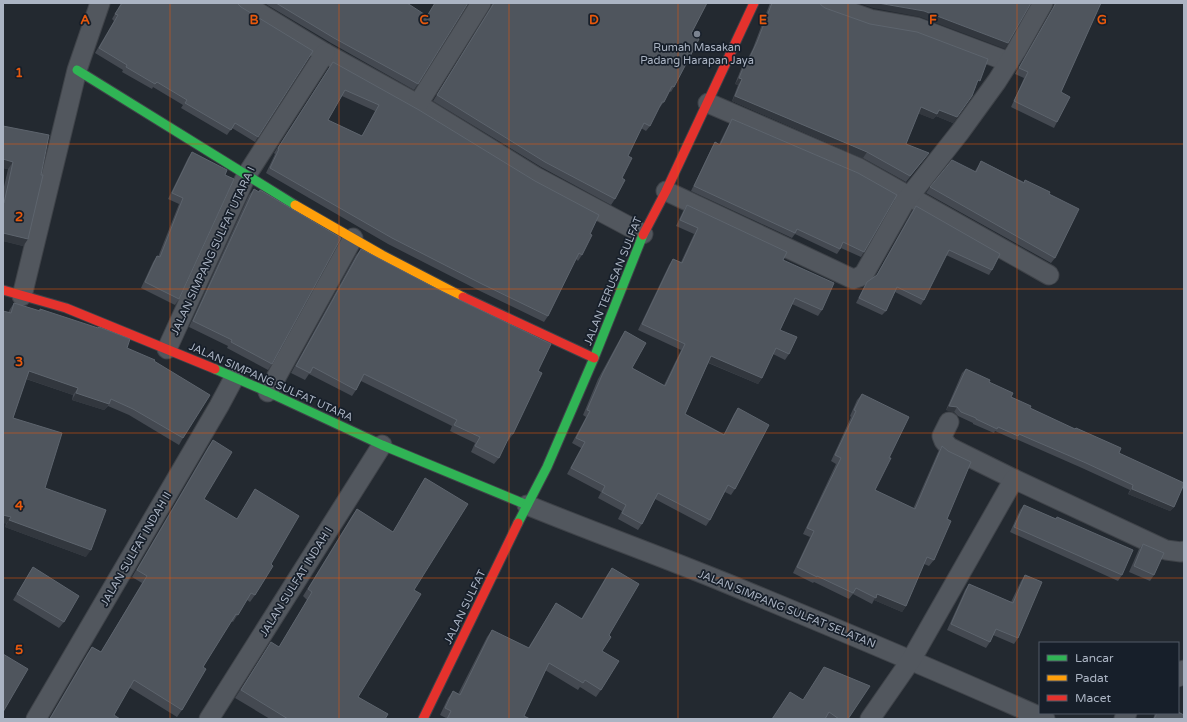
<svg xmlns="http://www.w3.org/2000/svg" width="1187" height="722" font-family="'Varela Round',sans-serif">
<rect width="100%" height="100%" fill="#232930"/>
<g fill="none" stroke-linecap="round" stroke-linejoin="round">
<defs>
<g id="street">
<path d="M243,3L325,53L421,106L536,177L643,234"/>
<path d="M825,3L870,19L916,27L1009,62"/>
<path d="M708,103L859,168L1049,275"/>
<path d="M418,104L481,3"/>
<path d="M666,191L853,279L859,277L864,274L904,203L960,132L997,81L1016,51L1043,3"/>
<path d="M22,296L77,70L100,3"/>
<path d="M167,349L246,176L325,53"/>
<path d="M268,392L353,238"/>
<path d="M949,422L942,436L944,441L949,447L1014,479"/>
<path d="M527,505C593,532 660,556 726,583C833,627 940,672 1045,719"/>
<path d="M1178,677L1184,670"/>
<path d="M36,719L219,406L234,378"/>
<path d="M209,719L382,445"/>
<path d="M870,719L911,660L1014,479L1166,550L1181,552L1184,551"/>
<path d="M1124,719L1127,713"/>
</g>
<g id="fast">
<path d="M77,70L295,205"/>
<path d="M215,369L268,392L382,445L527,505"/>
<path d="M518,523L547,467L594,358L643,235"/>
</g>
<path id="slow" d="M295,205L382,255L463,297"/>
<g id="jam">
<path d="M643,235L666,191L754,3"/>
<path d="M3,290L66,308L215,369"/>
<path d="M463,297L594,358"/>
<path d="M423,719L518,523"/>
</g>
</defs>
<use href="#street" stroke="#3f4349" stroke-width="21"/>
<use href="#fast" stroke="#3f4349" stroke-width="11"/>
<use href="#slow" stroke="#3f4349" stroke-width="11"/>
<use href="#jam" stroke="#3f4349" stroke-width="11"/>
<use href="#street" stroke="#52575e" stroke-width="19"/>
<use href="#fast" stroke="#30b455" stroke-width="9"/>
<use href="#slow" stroke="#ff9f0a" stroke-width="9"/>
<use href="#jam" stroke="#e5322d" stroke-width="9"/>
</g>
<g fill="#444951" fill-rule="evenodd">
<path d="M121,3H237L258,137L255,142L232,128L227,135L181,108L183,105L153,87L152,89L122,72L123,70L95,53L114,21L112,19Z"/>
<path d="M264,3H407L418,84L414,90L331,43Z"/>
<path d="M492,3H707L691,34L674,87L671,92L669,91L664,102L660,107H659L650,126L646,131L641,128L628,156L622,178L615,199L611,205L541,167L433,101L490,8Z"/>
<path d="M770,3H820L821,5L825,8L976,87L953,123L936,116L933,119L918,113L906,144L925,158L906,182L863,158L732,101L738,85L735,84L743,64L747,58H748L753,48Z"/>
<path d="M1054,3H1101L1061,92L1057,122L1054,128L1011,107L1024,78L1015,74L1053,8Z"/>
<path d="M329,68L590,234L582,255L578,261L576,259L548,316L544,322L478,290L388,244L266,173L275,154L274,153ZM342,96L375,111L362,136L328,120Z"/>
<path d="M732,119L864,252L861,257L841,248L837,254L795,234L792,238L691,191L712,147L715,142L719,144L729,124Z"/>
<path d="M49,135L28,239L23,246L3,241V191L8,169L3,168Z"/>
<path d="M192,152L225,175L179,299L175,305L141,288L153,262L157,256L158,257L179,204L168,199L188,158Z"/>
<path d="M981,161L1024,182L1025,180L1049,194L1055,258L1051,263L926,193L930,187L975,171Z"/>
<path d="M254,189L259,192L272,364L268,370L227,348L228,346L189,327L249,195Z"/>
<path d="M687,205L783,260L822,310L818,316L792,304L780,330L789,354L785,360L773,354L762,378L758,384L708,363L685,414L724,434L734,414L738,408L735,489L731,495L725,492L710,520L706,526L655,499L642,524L638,530L618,519L622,511L598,498L601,492L567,474L581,448L572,443L586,417L583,415L598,379L621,337L625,331L632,368L664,385L681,350L638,330L669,265L673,259L681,262L694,234L676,226L683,211Z"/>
<path d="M916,206L992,270L989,275L946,255L924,300L921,305L895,292L886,311L882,315L856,303L864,287L867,282L876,276L912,211Z"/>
<path d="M361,249L538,371L513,434L508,441L507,440L499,458L494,464L471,452L475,443L450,431L452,426L361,381L356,390L352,396L309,374L305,380L291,373L356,255Z"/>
<path d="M14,303L39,311L40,309L154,361L183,438L179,445L129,415L108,406L104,410L72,400L73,395L26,379L13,418L45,488L86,557L5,527L6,524L8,313L10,309Z"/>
<path d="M966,369L989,382L1011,397L1030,408L1119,453L1174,507L1170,511L1128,494L1130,490L1082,468L1016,439L1015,440L995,431L994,433L973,424V423L958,416L954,412L946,410L962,373Z"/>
<path d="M862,394L889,458L875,490L913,509L938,452L942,446L947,519L934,560L929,566L924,564L906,606L902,612L874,600L872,604L853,594L849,599L814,582L813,583L793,573L810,537L803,534L836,464L831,461L851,417L850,416L857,400Z"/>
<path d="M213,440L204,499L237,519L255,489L271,564L255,595L250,602L247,600L233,622L231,621L203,667L182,710L177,717L130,688L49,719L87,654L92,647L101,652L142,583L132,577L208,447Z"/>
<path d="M425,478L414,590L358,697L385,719H270L235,698L271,642L279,647L307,600L303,596L352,516L357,509L393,532L420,486Z"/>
<path d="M1024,505L1056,519L1122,575L1118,581L1010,532L1020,510Z"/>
<path d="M1143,544L1154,575L1150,581L1129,572L1139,549Z"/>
<path d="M33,567L64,622L59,628L13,600Z"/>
<path d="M612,568L609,635L602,651L601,690L596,697L580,687L578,690L545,670L524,716L530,719H445L446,718L440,715L448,698L453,691L458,694L487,637L492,630L528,648L556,603L581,619L607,575Z"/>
<path d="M1025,575L1018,638L1014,644L993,635L990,642L986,648L947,630L965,590L969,584L1011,602L1021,581Z"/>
<path d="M802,700L848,719H826Z"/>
<path d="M1155,713H1178L1184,719H1153Z"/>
</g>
<g fill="#32373e">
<path d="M858,3H878L924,11L1008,43L1005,49L920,17L873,8Z"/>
<path d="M739,78L742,79L738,85L735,84Z"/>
<path d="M735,96L867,152L863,158L732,101Z"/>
<path d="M972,96L953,123L936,116L933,119L917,113L921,107Z"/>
<path d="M3,159L13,162L8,169L3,168Z"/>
<path d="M3,233L28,239L23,246L3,241Z"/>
<path d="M711,356L762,378L758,384L707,362Z"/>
<path d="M29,371L78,388L73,395L24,378Z"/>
<path d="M76,393L109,404L104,410L72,400Z"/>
<path d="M949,406L957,407L954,412L946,410Z"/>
<path d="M1132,489L1174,507L1170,511L1128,494Z"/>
<path d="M3,515L11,517L6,524L3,523Z"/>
<path d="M9,520L91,550L86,557L5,527Z"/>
<path d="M877,594L906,606L902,612L874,600Z"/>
</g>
<g fill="#4f555d" stroke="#5d646d" fill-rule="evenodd">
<path d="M122,3H237L241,7L313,51L258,137L235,123L231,130L185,103L187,100L157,82L155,84L126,67L127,65L99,48L118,15L115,14Z"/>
<path d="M276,3H407L427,16L435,3H468L418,84L334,38Z"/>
<path d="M494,3H707L691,34L699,39L674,87L672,86L664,102H662L650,126L644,123L628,156L632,158L622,178L625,180L615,199L545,162L437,95Z"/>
<path d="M772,3H820L821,5L825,8L870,24L917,32L988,59L980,81L978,80L972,96L957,117L939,110L937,114L921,107L906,144L929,153L910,176L867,152L735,96L742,79L739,78L747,58L749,59L757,42Z"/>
<path d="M878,3H1031L1008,43L924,11Z"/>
<path d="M1056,3H1101L1061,92L1070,97L1057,122L1014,101L1028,72L1019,68Z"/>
<path d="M333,62L419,110L535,181L599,215L590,234L592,235L582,255L579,253L548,316L482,284L392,238L270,168L279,149L278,148ZM345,90L379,105L362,136L328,120Z"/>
<path d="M732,119L858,173L897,195L864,252L843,242L840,249L797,229L795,233L694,186L715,142L720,145Z"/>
<path d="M3,126L49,135L41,175H43L28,239L3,233V203H4L13,162L3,159Z"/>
<path d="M192,152L227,170L225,175L234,179L179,299L145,282L157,256L160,257L183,198L172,193Z"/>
<path d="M952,160L976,172L981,161L1024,183L1025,180L1050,192L1049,194L1079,209L1055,258L930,187Z"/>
<path d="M254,189L259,192L260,190L341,238L272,364L231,342L232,340L193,321Z"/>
<path d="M687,205L787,252L783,260L834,283L822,310L795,298L780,330L797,337L789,354L776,348L762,378L711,356L685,414L724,435L738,408L769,425L735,489L728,485L710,520L658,493L642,524L622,513L626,505L602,492L605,486L571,468L585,442L576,438L590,411L587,410L603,373L625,331L646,343L632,368L665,386L685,344L642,324L673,259L682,263L698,228L680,220Z"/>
<path d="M916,206L1000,254L992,270L949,250L924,300L897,287L886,311L859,298L867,282L877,275Z"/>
<path d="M361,249L441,291L551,344L538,371L542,373L513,434L511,433L499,458L475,446L480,437L454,425L457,420L364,374L356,390L313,367L310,373L296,366Z"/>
<path d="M14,303L40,311V309L98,328L99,327L130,339L127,348L155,360L154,361L210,395L183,438L133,409L111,399L109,404L76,393L78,388L29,371L13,418L62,433L45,488L106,510L91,550L9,520L11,517L3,515V348L4,347L3,346V311L11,313Z"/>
<path d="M966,369L990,380L989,382L1013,393L1011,397L1031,406L1030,408L1075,429L1076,428L1121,448L1119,453L1184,483V484L1174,507L1132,489L1133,485L1086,463L1019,434L1018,436L998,427L997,429L976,419V418L961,412L957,407L949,406Z"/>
<path d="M862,394L909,417L889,458H891L875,490L915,509L942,446L948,451L971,462L947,519L951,521L934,560L927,557L906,606L877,594L876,598L856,588L853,593L817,576V577L797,567L814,531L807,528L841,458L835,455L856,411L854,410Z"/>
<path d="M213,440L232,452L204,499L237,519L255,489L299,516L271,564L273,566L255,595L251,593L238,615L236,614L203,667L206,669L182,710L134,680L114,715L120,719H49L51,717L92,647L101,652L147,576L137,570Z"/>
<path d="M425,478L468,504L414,590L421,594L358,697L388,714L385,719H288L241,690L271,642L279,647L312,592L308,589L357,509L393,532Z"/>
<path d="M1024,505L1056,519L1057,517L1133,550L1122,575L1014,527Z"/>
<path d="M1143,544L1164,553L1154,575L1134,566Z"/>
<path d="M33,567L79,596L64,622L17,594Z"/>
<path d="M612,568L639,584L609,635L611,637L602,651L619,661L601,690L585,680L583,683L549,663L524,716L530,719H447L451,711L445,708L453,691L460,695L492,630L529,648L556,603L582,619Z"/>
<path d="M1025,575L1042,582L1018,638L996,629L990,642L951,624L969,584L1013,603Z"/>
<path d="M3,654L28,669L3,712Z"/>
<path d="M824,667L870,686L848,719H839L829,712L825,719H772L790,692L803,700Z"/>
<path d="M1178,712L1184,715V719H1154L1157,713H1178Z"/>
</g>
<path fill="none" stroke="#e8590c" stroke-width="1" stroke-opacity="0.55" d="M170,3V719M339,3V719M509,3V719M678,3V719M848,3V719M1017,3V719M3,144H1184M3,289H1184M3,433H1184M3,578H1184"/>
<circle fill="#7b8390" stroke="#171f2a" stroke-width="1.5" cx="697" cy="34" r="4"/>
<g text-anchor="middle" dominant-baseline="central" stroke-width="3.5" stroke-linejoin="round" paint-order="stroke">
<g font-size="11" fill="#abb4c3" stroke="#171f2a">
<text x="697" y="47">Rumah Masakan<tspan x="697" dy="13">Padang Harapan Jaya</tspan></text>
</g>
<g font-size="11" fill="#abb4c3" stroke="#171f2a">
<text transform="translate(213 251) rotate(-65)">JALAN SIMPANG SULFAT UTARA I</text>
<text transform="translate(613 281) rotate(-68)">JALAN TERUSAN SULFAT</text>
<text transform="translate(271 382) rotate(24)">JALAN SIMPANG SULFAT UTARA</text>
<text transform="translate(136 549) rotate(-60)">JALAN SULFAT INDAH II</text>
<text transform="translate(296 582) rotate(-58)">JALAN SULFAT INDAH I</text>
<text transform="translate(465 607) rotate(-64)">JALAN SULFAT</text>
<text transform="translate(787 609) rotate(22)">JALAN SIMPANG SULFAT SELATAN</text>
</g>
</g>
<g font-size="13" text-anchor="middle" font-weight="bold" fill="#e8590c" stroke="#171f2a" stroke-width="3.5" stroke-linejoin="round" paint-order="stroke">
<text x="85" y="24">A</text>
<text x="254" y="24">B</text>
<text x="424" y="24">C</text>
<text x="594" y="24">D</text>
<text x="763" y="24">E</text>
<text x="933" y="24">F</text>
<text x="1102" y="24">G</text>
<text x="19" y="77">1</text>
<text x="19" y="221">2</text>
<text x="19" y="366">3</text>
<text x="19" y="510">4</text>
<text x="19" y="654">5</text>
</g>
<rect width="1187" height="722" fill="none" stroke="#abb4c3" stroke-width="8"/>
<rect x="1039" y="642" width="140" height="72" fill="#171f2a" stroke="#525b67"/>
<rect x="1047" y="655" width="20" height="6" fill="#30b455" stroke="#525b67"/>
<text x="1075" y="662" font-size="12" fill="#abb4c3">Lancar</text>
<rect x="1047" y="675" width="20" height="6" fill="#ff9f0a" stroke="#525b67"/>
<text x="1075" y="682" font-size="12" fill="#abb4c3">Padat</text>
<rect x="1047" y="695" width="20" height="6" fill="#e5322d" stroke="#525b67"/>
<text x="1075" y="702" font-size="12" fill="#abb4c3">Macet</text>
</svg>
